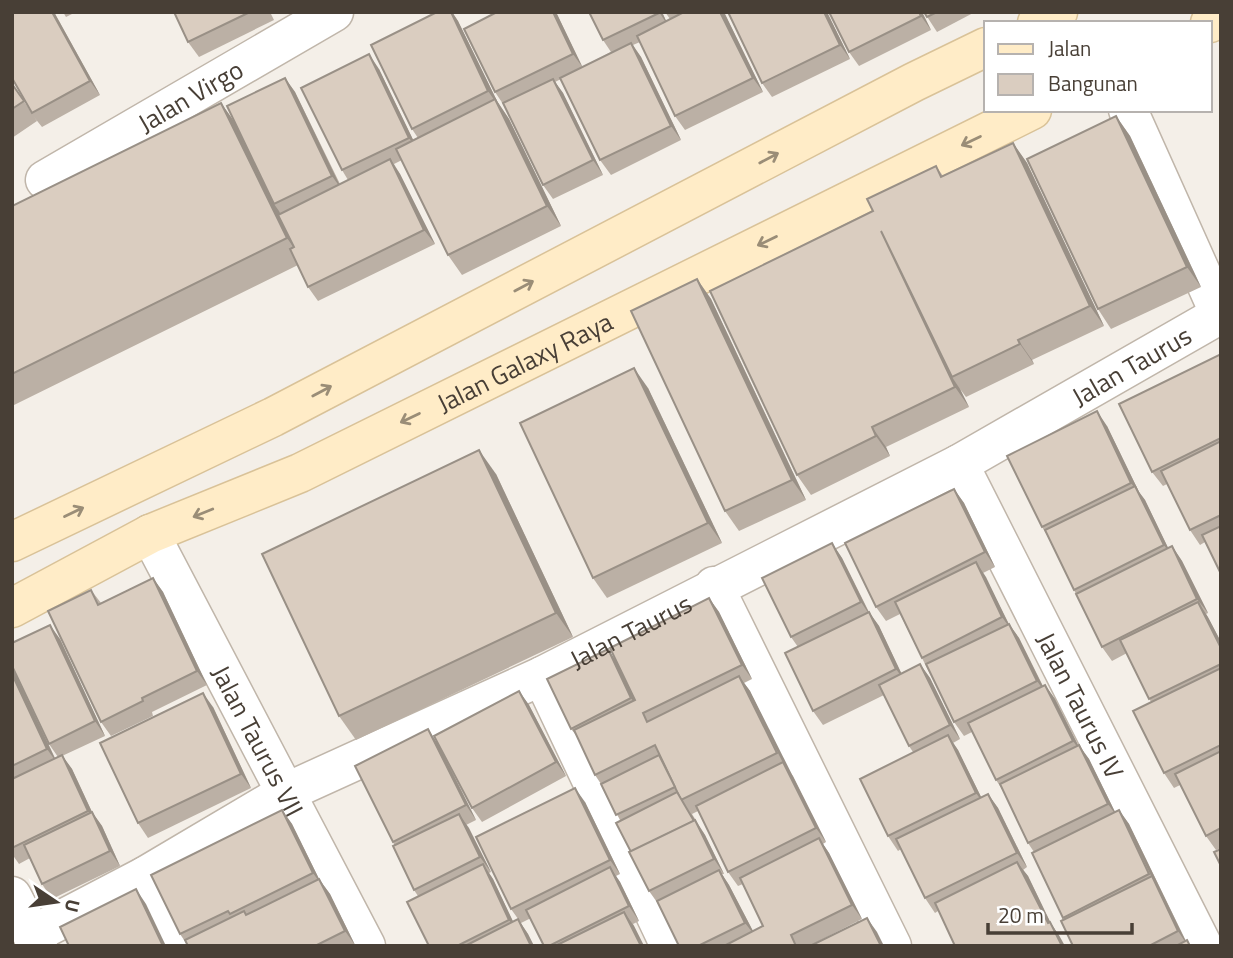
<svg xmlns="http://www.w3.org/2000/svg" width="1233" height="958" font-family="'Titillium Web',sans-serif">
<rect width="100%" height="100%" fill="#f4efe8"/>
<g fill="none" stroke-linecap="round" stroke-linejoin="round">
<defs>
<g id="street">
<path d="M1128,110L1221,317"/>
<path id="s1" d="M45,180L334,12"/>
<path id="s2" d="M959,464L1203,946"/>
<path id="s3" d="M150,534L366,946"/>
<path d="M714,586L892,946"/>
<path d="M542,676L670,946"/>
<path d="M145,876L179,946"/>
<path d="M12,896L38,946"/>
<path id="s4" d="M32,935L145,876L287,792L542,676L959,464L1221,314"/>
</g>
<g id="secondary">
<path d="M1037,23L1058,12"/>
<path d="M1210,23L1221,17"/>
<path d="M12,542L273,417L914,82L986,47"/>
<path id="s5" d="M12,608L150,534L300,473L1032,110"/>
</g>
</defs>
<use href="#street" stroke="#c0b6aa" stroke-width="41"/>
<use href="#secondary" stroke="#d9c298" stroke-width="41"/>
<use href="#street" stroke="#fff" stroke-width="38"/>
<use href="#secondary" stroke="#ffecc7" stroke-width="38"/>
</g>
<g fill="#bbb0a5" fill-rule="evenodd">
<path d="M12,12H54L100,95L42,127L34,117L37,121L12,138V83L31,112Z"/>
<path d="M63,12H76L66,17Z"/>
<path d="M174,12H270L274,20L199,57L188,42Z"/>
<path d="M437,12H452L458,21L497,101L509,119L561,226L462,275L448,255L402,160L394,164L400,174L435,244L318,301L308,287L298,265L12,406V206L221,103L234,121L285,78L295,92L340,184L348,180L342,170L379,69L413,140L418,138L412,129Z"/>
<path d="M556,12L582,67L611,52L603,40L589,12H662L666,21L670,19L665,12H724L763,92L685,130L675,116L640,42L633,45L641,57L681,140L611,175L600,160L561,79L555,82L563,93L603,175L553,199L543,185L505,107L495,92Z"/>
<path d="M827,12L850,59L772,97L762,83Z"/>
<path d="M829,12H922L931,30L859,66L849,52Z"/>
<path d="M924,12H975L937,32Z"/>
<path d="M1116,116L1130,136L1201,287L1111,329L1098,309Z"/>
<path d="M1013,143L1027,163L1104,326L1032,360L1034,364L966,397L960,389L969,407L886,447L890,456L811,495L797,475L873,211L936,166L943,176Z"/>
<path d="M697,279L711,299L806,500L739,531L725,511Z"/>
<path d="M1221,354V574L1205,542L1200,545L1190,530L1167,484L1163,486L1152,472Z"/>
<path d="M648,388L722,543L607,598L593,578Z"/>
<path d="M1107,426L1139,492L1145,500L1168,548L1172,546L1182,561L1208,613L1206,614L1221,642V848L1216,850L1206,836L1180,785L1174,788L1164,773L1151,702L1127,653L1112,661L1102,647L1047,535L1042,527Z"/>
<path d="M496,474L573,637L356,740L339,716Z"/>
<path d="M954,489L964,503L995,567L983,573L1009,624L1019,638L1043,686L1045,685L1055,699L1078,745L1089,759L1115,812L1119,810L1129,824L1186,941L1191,946H1073L1064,919L1032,853L1034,852L1028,843L1004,792L996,780L972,732L964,736L954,722L900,614L886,621L876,607Z"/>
<path d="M832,543L842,558L869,612L879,626L901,673L920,664L930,678L960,739L953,743L958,750L981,797L988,794L998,808L1027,867L1023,870L1028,876L1050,922L1060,937L938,911L935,913L925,898L901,849L898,851L888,836L913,752L909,746L884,695L823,725L813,711L798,647L791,637Z"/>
<path d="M153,578L163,592L207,685L152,712L153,716L111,736L101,722L91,590L101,603Z"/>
<path d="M709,598L719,612L752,679L744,683L750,691L787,768L793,776L826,842L823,844L829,853L862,919L809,946H679L659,905L649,891L631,852L620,820L601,784L595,775L576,735L571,729L608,649L616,661ZM698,811L728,872L738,886L743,884L763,926L753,931L729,885L722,874H724L705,835L692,814Z"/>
<path d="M60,639L105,736L62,756L72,769L92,812L102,826L120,866L52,899L42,884L30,858L19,864L12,854V667L55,758L58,757L49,744Z"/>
<path d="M519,691L529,705L566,776L482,822L472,808L447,761L476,820L466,825L491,872L489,873L493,879L513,922L518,919L528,934L534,946H429L418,896L414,890L393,842L436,741Z"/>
<path d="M213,707L251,788L148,838L138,823Z"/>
<path d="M585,802L620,874L616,876L620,882L639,921L633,924L644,946H544L531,918L521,923L511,909Z"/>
<path d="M282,810L292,824L319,879L330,894L355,945L188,946L180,934Z"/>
</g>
<g fill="#999086">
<path d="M52,12H54L100,95L90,81Z"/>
<path d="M451,12H452L458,21L497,101L509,119L561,226L547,206L497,104L488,91Z"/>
<path d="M553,12H556L583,68L573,54Z"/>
<path d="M659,12H662L669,27Z"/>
<path d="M720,12H724L763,92L753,78Z"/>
<path d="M824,12H827L850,59L840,45Z"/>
<path d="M919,12H922L931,30L921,16Z"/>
<path d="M631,43L641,57L681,140L671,126Z"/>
<path d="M369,54L379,69L419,152L409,138Z"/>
<path d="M285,78L295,92L342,190L332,176Z"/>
<path d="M553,79L563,93L603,175L593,160Z"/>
<path d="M221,103L238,127L274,204L279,211L304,262L287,238Z"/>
<path d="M1116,116L1130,136L1201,287L1187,267Z"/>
<path d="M1013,143L1027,163L1104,326L1090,306Z"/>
<path d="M390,159L400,174L435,244L424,230Z"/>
<path d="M881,231L952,377L960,389L969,407L955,387Z"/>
<path d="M697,279L711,299L806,500L792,480Z"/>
<path d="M1018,340L1032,360L1034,364L1020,344Z"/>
<path d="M634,368L648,388L722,543L708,523Z"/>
<path d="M1097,411L1107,426L1139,492L1145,500L1174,560L1164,545L1137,491L1131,483Z"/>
<path d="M872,427L886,447L890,456L876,436Z"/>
<path d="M479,450L496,474L573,637L556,613Z"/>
<path d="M954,489L964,503L995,567L985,552Z"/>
<path d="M832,543L842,558L871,617L861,602Z"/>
<path d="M1172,546L1182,561L1208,613L1197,599Z"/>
<path d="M976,562L986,577L1012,631L1002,617Z"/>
<path d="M153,578L163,592L207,685L197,671Z"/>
<path d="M709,598L719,612L752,679L742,665Z"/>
<path d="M1198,602L1208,617L1221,642V648Z"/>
<path d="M869,612L879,626L906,683L896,669Z"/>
<path d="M1009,624L1019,638L1047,695L1037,681Z"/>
<path d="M50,625L60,639L105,736L95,721Z"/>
<path d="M608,649L618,664L642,713L631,698Z"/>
<path d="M920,664L930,678L960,739L950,725Z"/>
<path d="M12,667L57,763L47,749L12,674Z"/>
<path d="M739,676L750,691L826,842L816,828Z"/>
<path d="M1045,685L1055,699L1083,755L1073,741Z"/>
<path d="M519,691L529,705L566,776L556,762Z"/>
<path d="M203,693L213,707L251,788L241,774Z"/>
<path d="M428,729L438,744L476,820L466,805Z"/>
<path d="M948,735L958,750L986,807L976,793Z"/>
<path d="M1079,745L1089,759L1118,818L1108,804Z"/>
<path d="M62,755L72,769L98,825L88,811Z"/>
<path d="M575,788L585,802L620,874L610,860Z"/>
<path d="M988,794L998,808L1027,867L1017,853Z"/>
<path d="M282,810L292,824L323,887L313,873Z"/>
<path d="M1119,810L1129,824L1188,946L1178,931Z"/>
<path d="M689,811L705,835L724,874L714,859Z"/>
<path d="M92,812L102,826L120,866L110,851Z"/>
<path d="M459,814L469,828L491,872L480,857Z"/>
<path d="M819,838L829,853L862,919L852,905Z"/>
<path d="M1017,862L1028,876L1058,938L1048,923Z"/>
<path d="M483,864L493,879L519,934L509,920Z"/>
<path d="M610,867L620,882L639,921L629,906Z"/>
<path d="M719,870L729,885L756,937L745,923Z"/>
<path d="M319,879L330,894L355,945L345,931Z"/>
<path d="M136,889L146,904L166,946H163Z"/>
<path d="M624,912L634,926L644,946H641Z"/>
<path d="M867,918L877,932L884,946H881Z"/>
<path d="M518,919L528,934L534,946H531Z"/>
<path d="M1050,922L1060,937L1065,946H1062Z"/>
</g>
<g fill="#dacdc0" stroke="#999086" stroke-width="2">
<path d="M12,12H52L90,81L32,113L12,78Z"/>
<path d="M174,12H250L188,42Z"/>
<path d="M437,12H451L488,91L412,129L371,45Z"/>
<path d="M497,12H553L573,54L495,92L464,29Z"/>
<path d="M589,12H659V13L603,40Z"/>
<path d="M684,12H720L753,78L675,116L637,36Z"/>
<path d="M728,12H824L840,45L762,83Z"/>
<path d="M829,12H919L921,16L849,52Z"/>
<path d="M924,12H937L927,17Z"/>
<path d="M631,43L671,126L600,160L560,78Z"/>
<path d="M369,54L409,138L342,170L301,88Z"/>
<path d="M285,78L332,176L274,204L227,106Z"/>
<path d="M553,79L593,160L543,185L503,103Z"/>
<path d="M12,84L24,101L12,109Z"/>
<path d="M495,99L547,206L448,255L396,149Z"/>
<path d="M221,103L287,238L12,374V206Z"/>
<path d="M1116,116L1187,267L1098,309L1027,159Z"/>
<path d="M1013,143L1090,306L1018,340L1020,344L952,377L881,231L955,387L872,427L876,436L797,475L710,291L873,211L867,199L936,166L941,177Z"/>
<path d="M390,159L424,230L308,287L290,249L294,247L278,215Z"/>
<path d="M697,279L792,480L725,511L631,311Z"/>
<path d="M1221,354V438L1152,472L1119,404Z"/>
<path d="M634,368L708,523L593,578L520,423Z"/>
<path d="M1097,411L1131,483L1042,527L1007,456Z"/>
<path d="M1221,441V515L1190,530L1161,471Z"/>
<path d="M479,450L556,613L339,716L262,554Z"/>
<path d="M1135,486L1164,545L1074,590L1045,530Z"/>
<path d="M954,489L985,552L876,607L845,543Z"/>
<path d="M1221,526V574L1202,535Z"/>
<path d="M832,543L861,602L791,637L762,578Z"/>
<path d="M1172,546L1197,599L1102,647L1076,594Z"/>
<path d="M976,562L1002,617L922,658L895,602Z"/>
<path d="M153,578L197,671L142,698L143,701L101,722L48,611L91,590L98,605Z"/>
<path d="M709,598L742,665L643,713L647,722L739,676L777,753L681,800L655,745L595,775L574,730L635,700L610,648Z"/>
<path d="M1198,602L1221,648V664L1149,699L1120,640Z"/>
<path d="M869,612L896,669L813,711L785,653Z"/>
<path d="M1009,624L1037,681L954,722L926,664Z"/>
<path d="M50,625L95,721L49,744L12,666V643Z"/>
<path d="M608,649L631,698L571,729L547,679Z"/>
<path d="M920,664L950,725L909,746L879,685Z"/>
<path d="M1221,668V745L1164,773L1133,711Z"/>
<path d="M12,674L47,749L12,766Z"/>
<path d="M1045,685L1073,741L996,780L968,723Z"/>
<path d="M519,691L556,762L472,808L434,736Z"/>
<path d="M203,693L241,774L138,823L100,743Z"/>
<path d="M428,729L466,805L393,842L355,766Z"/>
<path d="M948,735L976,793L888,836L860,779Z"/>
<path d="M1079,745L1108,804L1028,843L1000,784Z"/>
<path d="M1221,751V828L1206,836L1175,774Z"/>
<path d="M62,755L88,811L12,848V779Z"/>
<path d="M659,755L675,787L616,815L601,784Z"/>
<path d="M783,762L816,828L728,872L696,806Z"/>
<path d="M575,788L610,860L511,909L476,837Z"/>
<path d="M677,792L694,821L631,852L616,823Z"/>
<path d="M988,794L1017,853L925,898L896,839Z"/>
<path d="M282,810L313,873L230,914L228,911L180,934L151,875Z"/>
<path d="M1119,810L1149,874L1063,918L1032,853Z"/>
<path d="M92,812L110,851L42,884L24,845Z"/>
<path d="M459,814L480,857L414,890L393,846Z"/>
<path d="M695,820L714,859L649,891L629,852Z"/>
<path d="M819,838L852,905L791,935L796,946H724L763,926L740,878Z"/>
<path d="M1221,849V866L1214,852Z"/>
<path d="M1017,862L1048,923L1050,922L1062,946H955L935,903Z"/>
<path d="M483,864L509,920L457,946H429L407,902Z"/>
<path d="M610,867L629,906L549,946H544L526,910Z"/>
<path d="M719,870L745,923L698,946H679L657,901Z"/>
<path d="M1152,876L1178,931L1149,946H1073L1061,921Z"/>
<path d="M319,879L345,931L315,946H188L185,940L244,911L246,915Z"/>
<path d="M136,889L163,946H69L60,927Z"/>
<path d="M624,912L641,946H555Z"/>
<path d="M867,918L881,946H810Z"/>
<path d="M518,919L531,946H465Z"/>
<path d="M1187,940L1190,946H1176Z"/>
</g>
<defs><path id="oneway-shaft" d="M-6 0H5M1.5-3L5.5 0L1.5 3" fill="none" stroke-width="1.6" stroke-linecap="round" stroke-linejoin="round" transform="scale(1.75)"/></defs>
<g stroke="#9a8d77">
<use href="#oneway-shaft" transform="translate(971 141) rotate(154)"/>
<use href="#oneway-shaft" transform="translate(769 158) rotate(-28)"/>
<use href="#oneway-shaft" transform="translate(767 241) rotate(154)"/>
<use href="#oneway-shaft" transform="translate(524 286) rotate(-28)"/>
<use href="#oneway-shaft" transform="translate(322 391) rotate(-28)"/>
<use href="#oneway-shaft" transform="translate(410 418) rotate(154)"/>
<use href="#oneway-shaft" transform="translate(74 512) rotate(-26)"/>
<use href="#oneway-shaft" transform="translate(203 513) rotate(158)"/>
</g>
<g text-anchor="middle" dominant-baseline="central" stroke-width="6" stroke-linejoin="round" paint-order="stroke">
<g font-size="26" fill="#483f36" stroke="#fff">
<text stroke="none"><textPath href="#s1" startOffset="168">Jalan Virgo</textPath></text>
<text stroke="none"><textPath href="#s5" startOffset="569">Jalan Galaxy Raya</textPath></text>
<text stroke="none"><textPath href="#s4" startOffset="1239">Jalan Taurus</textPath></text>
<text stroke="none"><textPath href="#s4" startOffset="672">Jalan Taurus</textPath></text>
<text stroke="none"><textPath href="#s2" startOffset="270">Jalan Taurus IV</textPath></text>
<text stroke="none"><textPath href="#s3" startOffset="233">Jalan Taurus VII</textPath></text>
</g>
</g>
<rect width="1233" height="958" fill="none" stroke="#483f36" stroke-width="28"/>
<rect x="984" y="21" width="228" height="91" fill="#ffffff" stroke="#b6b2af" stroke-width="2"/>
<rect x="998" y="44" width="35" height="10" fill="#ffecc7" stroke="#b6b2af" stroke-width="2"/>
<text x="1048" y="56" font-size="21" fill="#483f36">Jalan</text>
<rect x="998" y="74" width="35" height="21" fill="#dacdc0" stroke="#b6b2af" stroke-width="2"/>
<text x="1048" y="91" font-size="21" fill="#483f36">Bangunan</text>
<g transform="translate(56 902) rotate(103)" stroke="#ffffff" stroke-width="5" paint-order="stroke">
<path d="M0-5L12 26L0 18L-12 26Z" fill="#483f36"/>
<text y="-10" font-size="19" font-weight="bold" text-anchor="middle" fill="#483f36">U</text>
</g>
<path d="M988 923v10h144v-10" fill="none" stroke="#483f36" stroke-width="3.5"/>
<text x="998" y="923" font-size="21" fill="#483f36" stroke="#ffffff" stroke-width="5" paint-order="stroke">20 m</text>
</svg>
